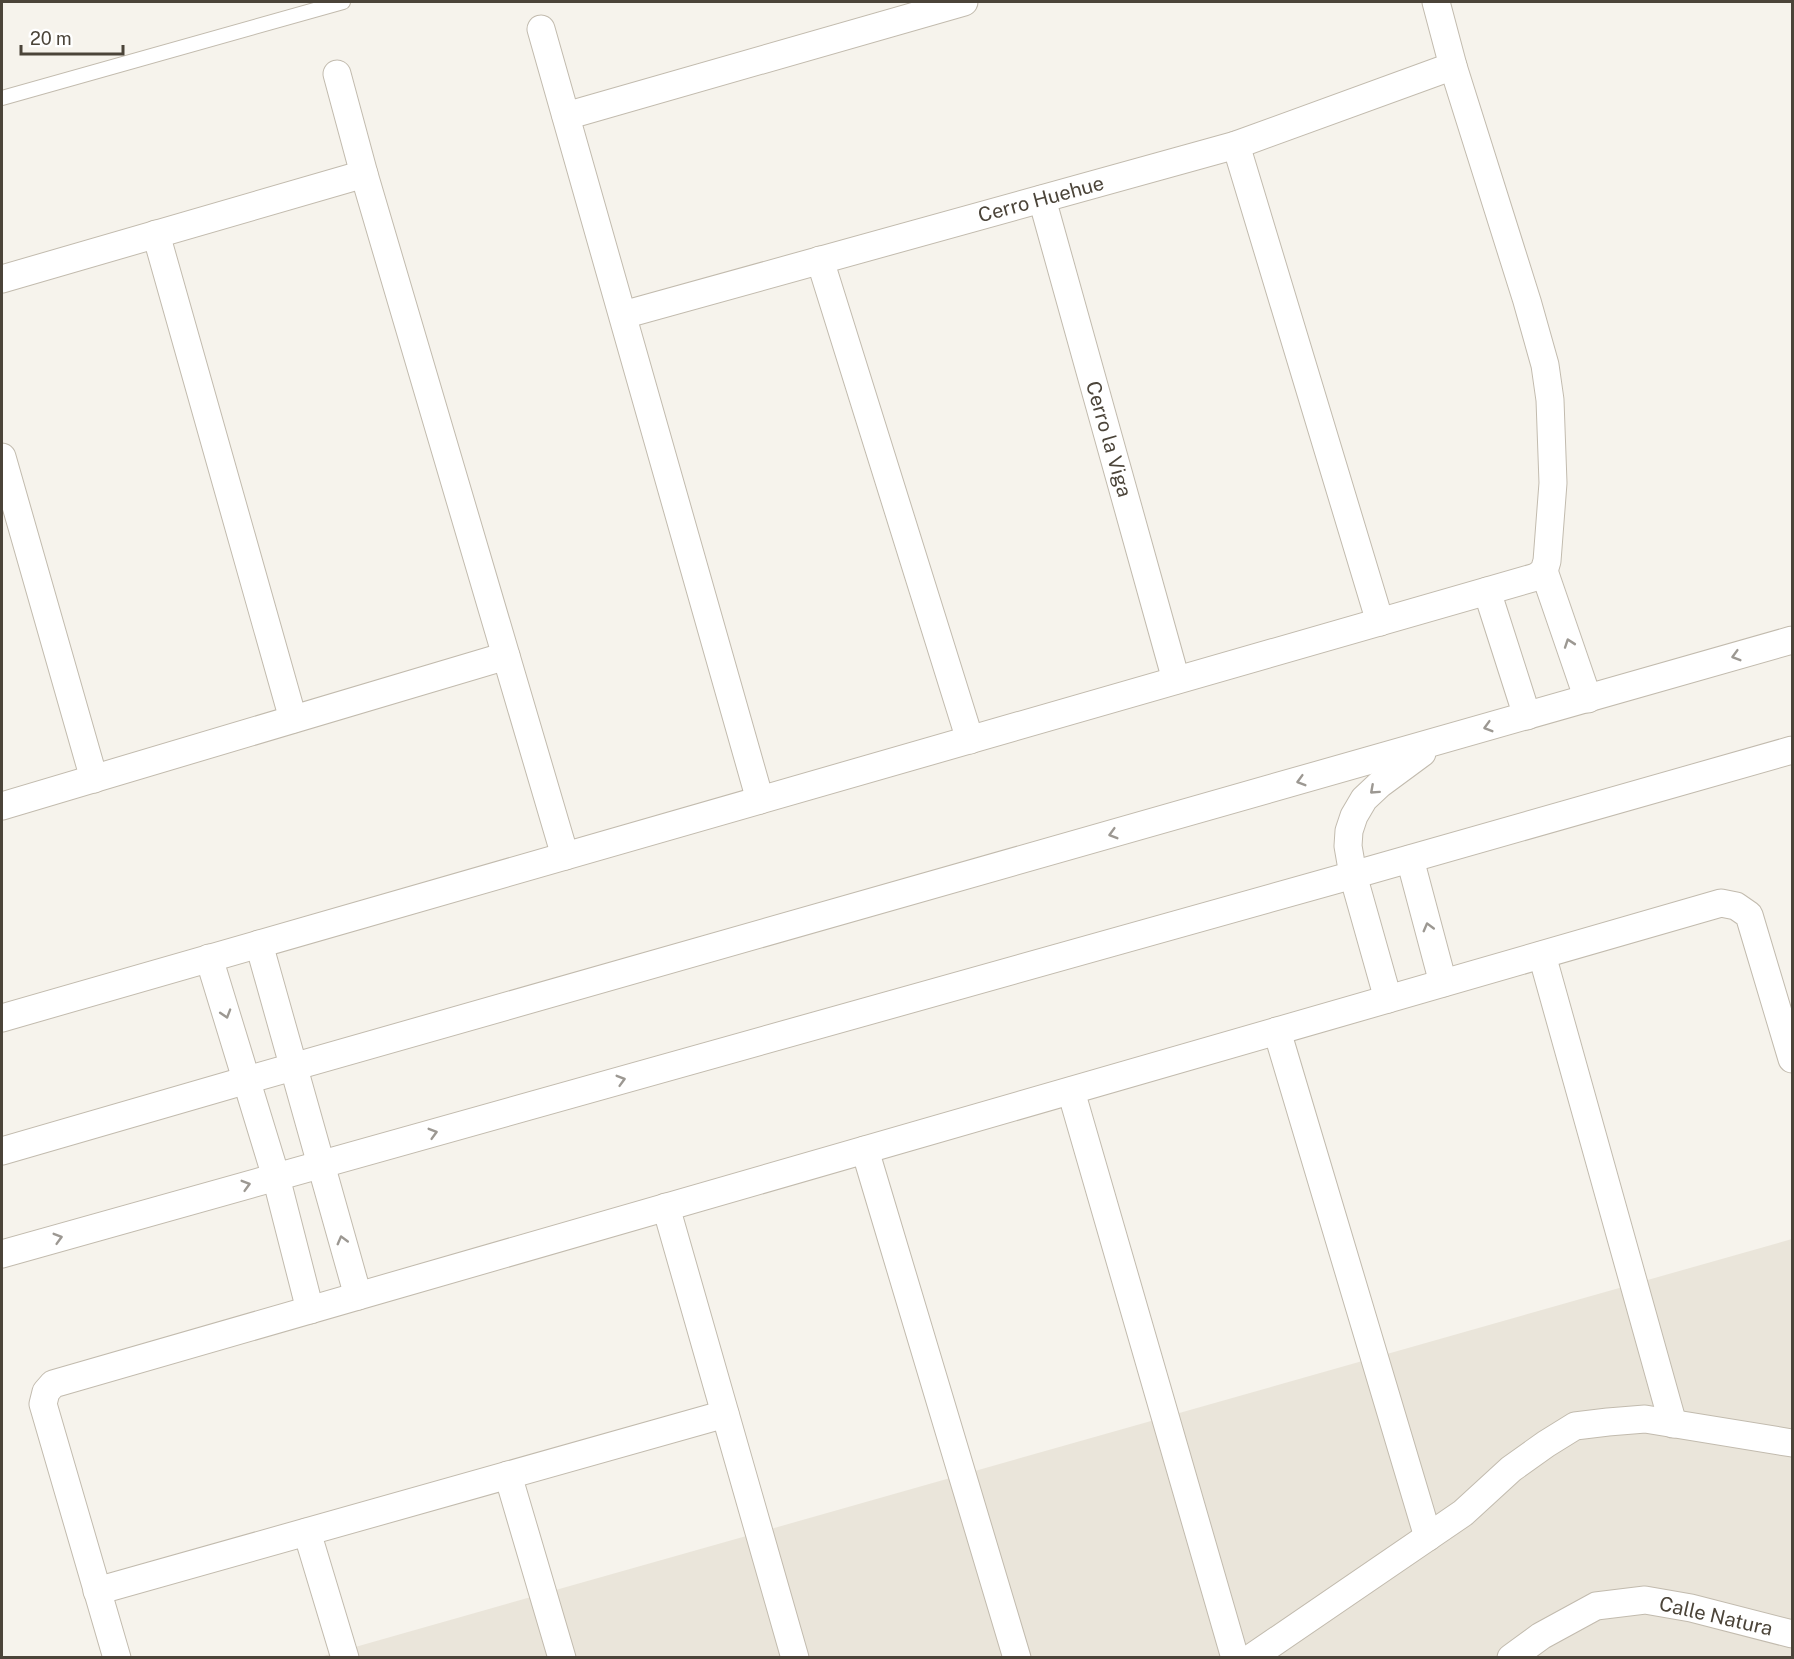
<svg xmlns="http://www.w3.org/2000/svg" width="1794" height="1659" font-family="'Public Sans',sans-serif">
<rect width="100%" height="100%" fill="#f6f3ec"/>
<path fill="#eae5da" d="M1792,1239V1657H320Z"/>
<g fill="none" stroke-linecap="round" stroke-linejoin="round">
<defs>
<path id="lane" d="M2,98L343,2"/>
<g id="street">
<path d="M541,29L760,800"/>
<path d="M337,74L364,174"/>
<path d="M566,116L964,2"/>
<path d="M1236,145L1380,622"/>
<path d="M1042,199L1176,680"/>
<path d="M156,234L293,719"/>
<path d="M820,260L970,740"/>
<path d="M2,279L364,174L565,856"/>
<path d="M623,315L1236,145L1453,66"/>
<path d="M2,457L94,779"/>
<path d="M1544,571L1588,699"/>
<path d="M1487,591L1527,716"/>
<path d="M2,806L506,656"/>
<path d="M1410,859L1443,983"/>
<path d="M259,944L358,1296"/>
<path d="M1542,955L1673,1424"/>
<path d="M209,958L276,1177L310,1310"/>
<path d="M1388,999L1353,875L1348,846L1349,831L1354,816L1364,799L1380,784L1422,753"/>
<path d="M2,1018L1536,577L1544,571L1547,561L1553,483L1550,400L1545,365L1527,301L1453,66L1436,2"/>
<path d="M1277,1031L1428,1537"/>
<path d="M1071,1091L1235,1658"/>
<path d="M865,1150L1017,1658"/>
<path d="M2,1151L247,1080L1792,640"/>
<path d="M666,1207L795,1658"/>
<path d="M2,1254L1353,875L1792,750"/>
<path d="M508,1475L562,1658"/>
<path d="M307,1532L345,1658"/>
<path d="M97,1591L725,1414"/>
<path d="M117,1658L43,1404L46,1392L53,1384L1721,903L1736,906L1749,915L1792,1059"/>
<path d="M1251,1658L1463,1513L1511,1469L1546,1444L1575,1426L1608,1422L1645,1419L1792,1443"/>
<path d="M1511,1658L1541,1636L1596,1606L1645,1600L1691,1608L1792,1634"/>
</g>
</defs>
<use href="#lane" stroke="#c2bbae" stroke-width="16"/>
<use href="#street" stroke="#c2bbae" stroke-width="29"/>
<use href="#lane" stroke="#fff" stroke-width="14"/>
<use href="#street" stroke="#fff" stroke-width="27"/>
</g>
<defs><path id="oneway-chevron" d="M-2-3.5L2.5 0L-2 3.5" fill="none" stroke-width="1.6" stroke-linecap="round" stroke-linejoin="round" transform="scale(1.5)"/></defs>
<g stroke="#9c9892">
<use href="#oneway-chevron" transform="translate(1569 643) rotate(-109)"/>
<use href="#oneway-chevron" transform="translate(1736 656) rotate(164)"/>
<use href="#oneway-chevron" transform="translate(1488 727) rotate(164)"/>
<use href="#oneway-chevron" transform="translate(1301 781) rotate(164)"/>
<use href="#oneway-chevron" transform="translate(1374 790) rotate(138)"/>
<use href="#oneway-chevron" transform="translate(1113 834) rotate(164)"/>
<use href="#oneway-chevron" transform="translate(1428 927) rotate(-105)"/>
<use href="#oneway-chevron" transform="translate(226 1014) rotate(73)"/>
<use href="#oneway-chevron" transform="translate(621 1080) rotate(-16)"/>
<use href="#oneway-chevron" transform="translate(433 1133) rotate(-16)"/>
<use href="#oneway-chevron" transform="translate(246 1185) rotate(-16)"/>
<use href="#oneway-chevron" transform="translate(58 1238) rotate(-16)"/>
<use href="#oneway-chevron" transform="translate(342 1240) rotate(-105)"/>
</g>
<g text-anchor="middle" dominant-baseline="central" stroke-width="5" stroke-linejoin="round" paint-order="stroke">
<g font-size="20" fill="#4b4439" stroke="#fff">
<text transform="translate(1041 199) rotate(-15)">Cerro Huehue</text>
<text transform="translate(1109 439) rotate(74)">Cerro la Viga</text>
<text transform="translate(1716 1616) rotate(13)">Calle Natura</text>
</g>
</g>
<rect width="1794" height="1659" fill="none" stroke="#4b4439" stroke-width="6"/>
<path d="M21 45v9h102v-9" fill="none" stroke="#4b4439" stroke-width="3"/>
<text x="30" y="45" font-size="18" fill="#4b4439" stroke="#ffffff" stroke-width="4.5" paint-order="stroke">20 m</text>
</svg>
